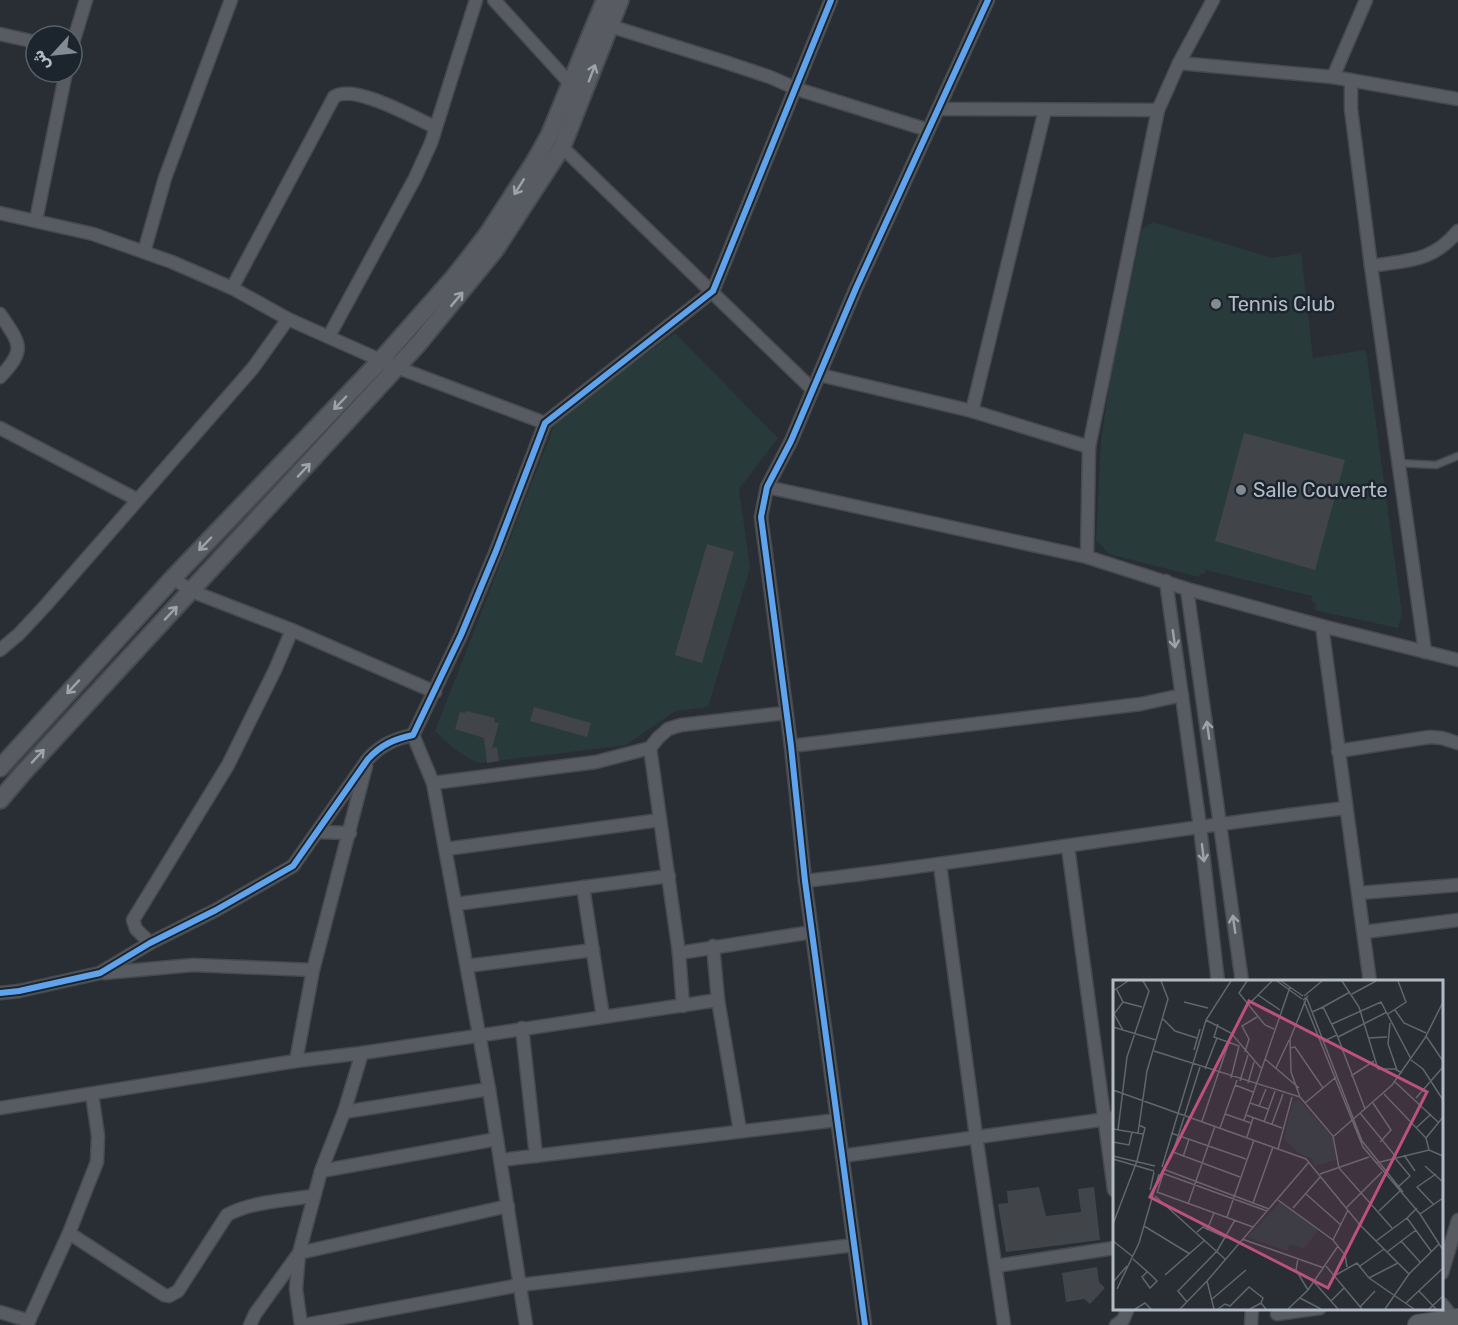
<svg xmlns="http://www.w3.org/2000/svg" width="1458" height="1325" font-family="Rubik,'Noto Sans Arabic',sans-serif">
<rect width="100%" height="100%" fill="#292e34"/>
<g fill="#293a3b">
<path d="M1153,222L1272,258L1301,253L1313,358L1366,350L1402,614L1398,628L1314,610L1316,604L1311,601L1312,596L1206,570L1204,574H1200L1199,577L1109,554L1096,540L1101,440L1110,380L1142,229Z"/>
<path d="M675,333L778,438L739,489L750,568L708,707L675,711L626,745L479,763C461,756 449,745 435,731L557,418Z"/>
</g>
<g fill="#41454a">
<path d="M1244,433L1345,460L1315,570L1215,541Z"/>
<path d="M707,544L734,552L702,663L675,655Z"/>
<path d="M534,707L591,723L587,737L530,721Z"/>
<path d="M466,711L495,718L494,722L499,723L492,748L497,747L499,761L487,763L484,738L455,729L460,712L465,713Z"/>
<path d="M1039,1187L1046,1216L1081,1212L1078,1189L1094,1187L1100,1240L1006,1252L998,1204L1008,1203L1007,1191Z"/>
<path d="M1097,1267L1099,1282L1105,1288L1090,1304L1084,1299L1066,1302L1062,1273Z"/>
</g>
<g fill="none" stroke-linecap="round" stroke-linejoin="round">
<defs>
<path id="service" d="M1398,463L1436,465L1458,456"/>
<g id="minor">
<path d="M494,0L576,90"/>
<path d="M610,26L725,62L770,77L797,89L928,130"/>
<path d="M0,34L36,42"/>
<path d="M72,46L86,0"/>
<path d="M1179,63L1333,77L1458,99"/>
<path d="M1333,77L1366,0"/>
<path d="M1351,80V109L1371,266L1425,652"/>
<path d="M938,109L1158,110"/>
<path d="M562,147L812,389"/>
<path d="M0,213L93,234L172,262L232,288L288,319L396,367L545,423"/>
<path d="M36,220L66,72"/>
<path d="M144,252L165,178L231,0"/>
<path d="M1371,266C1409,260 1432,262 1458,231"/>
<path d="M232,288L334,97C354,83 414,118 435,127"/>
<path d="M0,314C20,344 27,349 0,377"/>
<path d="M329,336L415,178L431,143L476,0"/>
<path d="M820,375L972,411L1089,447"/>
<path d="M972,411L1045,110"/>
<path d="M0,428L136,499"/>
<path d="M767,487L1087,557L1187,589L1322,626L1458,660"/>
<path d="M1087,557L1089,447L1158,110L1179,63L1213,0"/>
<path d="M173,578L191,591L292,630L435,692"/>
<path d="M1166,581L1200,827L1218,982"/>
<path d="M1187,589L1242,982"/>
<path d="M1322,626L1370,982"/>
<path d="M0,650L19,634L46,605L253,368L288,319"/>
<path d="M413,735L433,783L489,1089L526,1325"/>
<path d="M791,746L1141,704L1182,695"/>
<path d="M650,748L679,953L683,1006"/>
<path d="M1338,751L1430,737L1442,738L1458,743"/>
<path d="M433,783L596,762L650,748L658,738L668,729L681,725L785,713"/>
<path d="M318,832L350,833"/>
<path d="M1068,847L1114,1190"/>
<path d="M446,849L660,820"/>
<path d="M940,865L976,1136L1004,1325"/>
<path d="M805,881C986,860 1165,829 1346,808"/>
<path d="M583,887L603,1017"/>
<path d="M1359,893L1458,885"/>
<path d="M456,904L669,876"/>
<path d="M1364,932L1458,920"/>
<path d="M150,943L136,929L133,920L228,765L275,670L292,630"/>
<path d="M713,946L718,1000L740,1131"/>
<path d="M679,953L812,932"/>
<path d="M467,966L593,950"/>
<path d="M104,973L193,965L313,970"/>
<path d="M0,993L19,991L100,973L150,943L216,910L293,866L368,759C381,745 394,739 413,735L461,635L496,551L545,423L713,291L831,0"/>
<path d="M522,1028L536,1156"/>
<path d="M296,1061L313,970L366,766"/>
<path d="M0,1108L296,1061L362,1053L718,1000"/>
<path d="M344,1112L489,1089"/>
<path d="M842,1156L1114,1118"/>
<path d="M501,1160L837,1120"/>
<path d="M321,1171L497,1139"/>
<path d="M69,1233L164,1295L169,1296L178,1291L227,1215C249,1202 288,1200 313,1196"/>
<path d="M996,1266L1114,1248"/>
<path d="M1442,1273L1458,1220"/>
<path d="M1442,1304L1454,1319"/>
<path d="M0,1312L29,1321"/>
<path d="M1277,1314L1320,1308"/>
<path d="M27,1325L69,1233L97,1162L98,1136L92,1094"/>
<path d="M250,1325L255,1314L299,1253L321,1171L344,1112L362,1053"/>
<path d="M301,1325L296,1289L299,1253L508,1206"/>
<path d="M304,1325L520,1285L854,1245"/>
<path d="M865,1325L805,881L791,746L761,517L767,487L791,441L856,288L988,0"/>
<path d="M1116,1325L1123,1320L1128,1308"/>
<path d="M1251,1325L1252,1308"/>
</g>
<g id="tertiary">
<path d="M0,768L173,578L380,361L455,276L487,235L535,161L549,136L605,0"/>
<path d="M0,800L22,774L419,343L495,250L562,147L620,0"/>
</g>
<path id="primary" d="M1418,1325L1458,1319"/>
</defs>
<use href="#service" stroke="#464a4f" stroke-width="9"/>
<use href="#minor" stroke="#464a4f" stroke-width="15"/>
<use href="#tertiary" stroke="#464a4f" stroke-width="20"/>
<use href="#primary" stroke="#464b51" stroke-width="22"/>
<use href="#service" stroke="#585c62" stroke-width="6"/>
<use href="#minor" stroke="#585c62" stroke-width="12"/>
<use href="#tertiary" stroke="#585c62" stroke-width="16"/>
<use href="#primary" stroke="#5a5f64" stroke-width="20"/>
<defs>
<g id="cycleway">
<path d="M0,993L19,991L100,973L150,943L216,910L293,866L368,759C381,745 394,739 413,735L461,635L496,551L545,423L713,291L831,0"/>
<path d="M865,1325L805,881L791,746L761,517L767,487L791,441L856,288L988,0"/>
</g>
</defs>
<use href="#cycleway" stroke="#1c252e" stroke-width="10"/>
<use href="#cycleway" stroke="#60a3ed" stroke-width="6"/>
</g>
<defs><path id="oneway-shaft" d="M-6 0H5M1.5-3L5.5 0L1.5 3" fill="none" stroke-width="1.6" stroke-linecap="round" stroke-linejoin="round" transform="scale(1.5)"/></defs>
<g stroke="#9ca3ac">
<use href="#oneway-shaft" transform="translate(592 73) rotate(-69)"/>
<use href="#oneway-shaft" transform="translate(519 187) rotate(122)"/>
<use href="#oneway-shaft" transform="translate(457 299) rotate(-50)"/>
<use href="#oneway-shaft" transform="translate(340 403) rotate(134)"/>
<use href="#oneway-shaft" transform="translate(304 470) rotate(-47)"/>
<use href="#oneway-shaft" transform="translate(205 544) rotate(134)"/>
<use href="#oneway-shaft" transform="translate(171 613) rotate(-47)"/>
<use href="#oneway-shaft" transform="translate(1174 639) rotate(82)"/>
<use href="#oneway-shaft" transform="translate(73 687) rotate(133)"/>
<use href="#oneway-shaft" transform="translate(1208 730) rotate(-98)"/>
<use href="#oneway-shaft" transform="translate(38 756) rotate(-47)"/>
<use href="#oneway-shaft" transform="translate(1203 853) rotate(83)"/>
<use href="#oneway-shaft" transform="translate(1234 924) rotate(-98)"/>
</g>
<g fill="#828a92" stroke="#1c252e" stroke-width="2">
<circle cx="1216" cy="304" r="6"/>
<circle cx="1241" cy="490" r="6"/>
</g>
<g text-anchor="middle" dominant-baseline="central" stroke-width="5" stroke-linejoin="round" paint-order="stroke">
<g font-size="20" fill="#b2bbc5" stroke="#1c252e" text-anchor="start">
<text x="1228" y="304">Tennis Club</text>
<text x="1253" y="490">Salle Couverte</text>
</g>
</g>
<g transform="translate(1113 980)">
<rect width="330" height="330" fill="#292e34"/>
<path d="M186,120L220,158L223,180L202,186L198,178L187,174L171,159L179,124ZM167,222L205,250L191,269L177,264L174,271L134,257Z" fill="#293a3b"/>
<path fill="none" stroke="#60666e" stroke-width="1.5" d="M134,1L126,13L152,45L161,49M164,1L189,19M168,1L190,16M229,1L246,27L265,89H282L289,93M3,8L10,22L29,27M0,11L15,1M239,14L263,1M145,15L167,30M191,16L209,1M194,19L249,161L290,212M190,20L194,17L177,59L178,92L187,117L220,156L226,188L279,248M191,21L250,167L307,234L330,270M71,22L95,28M135,25L159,1M210,27L237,12M282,30L291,43L313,53M199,32L210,27L224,55L211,61M275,34L293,22L285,1M49,38L62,51L84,58M93,40L118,53L148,88M277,43L275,64L284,90M105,44L101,57L126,66L118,98M219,44L268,22L298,79M0,47L43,60M10,50L1,34L10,22M224,55L252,129M313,56L330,81M225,57L274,32M256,58L274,57M177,68L182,67L210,108M81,70L87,49M41,71L187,117M132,72L136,59L129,46L144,37M152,79L186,108M298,80L310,89L330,120M87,87L60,172L127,197M163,88L176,60M92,89L104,58M238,96L261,81M127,101L135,75M282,102L325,142M135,103L141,82M122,105L140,112M0,110L193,179L247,245L296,294M271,114L313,158L316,170M303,118L330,87M137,123L155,129M192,123L223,97M260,123L278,150L267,162M146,126L153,109M247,133L283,177M112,134L138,143M133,135L169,148M131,140L177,7M89,141L116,62M151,142L162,111M159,144L170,114M107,148L124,100M303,148L318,134M0,149L30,154M5,150L14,77L36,11L30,1M25,153L34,91L55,19L48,1M58,153L133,179M221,156L279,105L312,58L330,22M134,157L140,138M313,158L330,137M0,162L16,165L19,152M165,169L179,117M291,175L302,191M0,176L42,186M70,177L76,159M282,178L297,196L285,207M0,179L41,191M263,183L316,170L330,176M312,186L330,202M49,187L93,40L118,1M50,189L156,229M49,193L154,231M207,194L256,177M37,210L41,192M44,212L140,247M44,213L50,194M193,214L228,245M42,216L112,279M165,220L220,260L232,275L234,287M140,223L160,167M75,224L102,146M321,225L304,207L323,194M180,228L208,196M233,228L269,192M304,228L294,238L318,271M266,231L287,211M307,234L330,218M114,237L141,160M0,244L24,181L32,148L26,145M31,246L77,274M94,250L101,233M84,252L90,247L114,258M129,259L211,288M220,260L235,230M0,261L19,276M263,261L294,238M288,261L307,282M274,272L303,250M232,275L247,245M185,278L183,290L195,310M20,279L37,294L44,301L37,308L29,297L34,292M213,286L249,329M247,286L271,269M52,295L92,260M221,296L244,283L256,298L301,329M256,298L285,283M0,302L14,286M201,302L225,329M4,309L26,263L46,194M306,311L323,329M187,318L208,329M98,320L133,290M218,321L231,308M74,322L65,311L104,271L122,240M293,323L330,288M247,327L262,311M22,329L32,323L38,329M67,329L94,301M101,329L94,301L196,182M105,329L112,324L117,326L136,307L150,318L148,323M137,329L148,323L153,329M175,329L195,310L225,266M272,329L296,294L326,264M316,329L330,316"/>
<path fill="#bc5180" fill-opacity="0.15" stroke="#bc5180" stroke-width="3" d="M136,21L314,112L215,308L37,217Z"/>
<rect width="330" height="330" fill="none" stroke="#b2bbc5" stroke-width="3"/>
</g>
<g transform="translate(54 54) rotate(243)"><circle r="28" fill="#1c252e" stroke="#58616a" stroke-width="1.5"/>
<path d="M0-4.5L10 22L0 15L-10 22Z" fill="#828a92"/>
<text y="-9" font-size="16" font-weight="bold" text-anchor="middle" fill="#b2bbc5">ش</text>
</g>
</svg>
